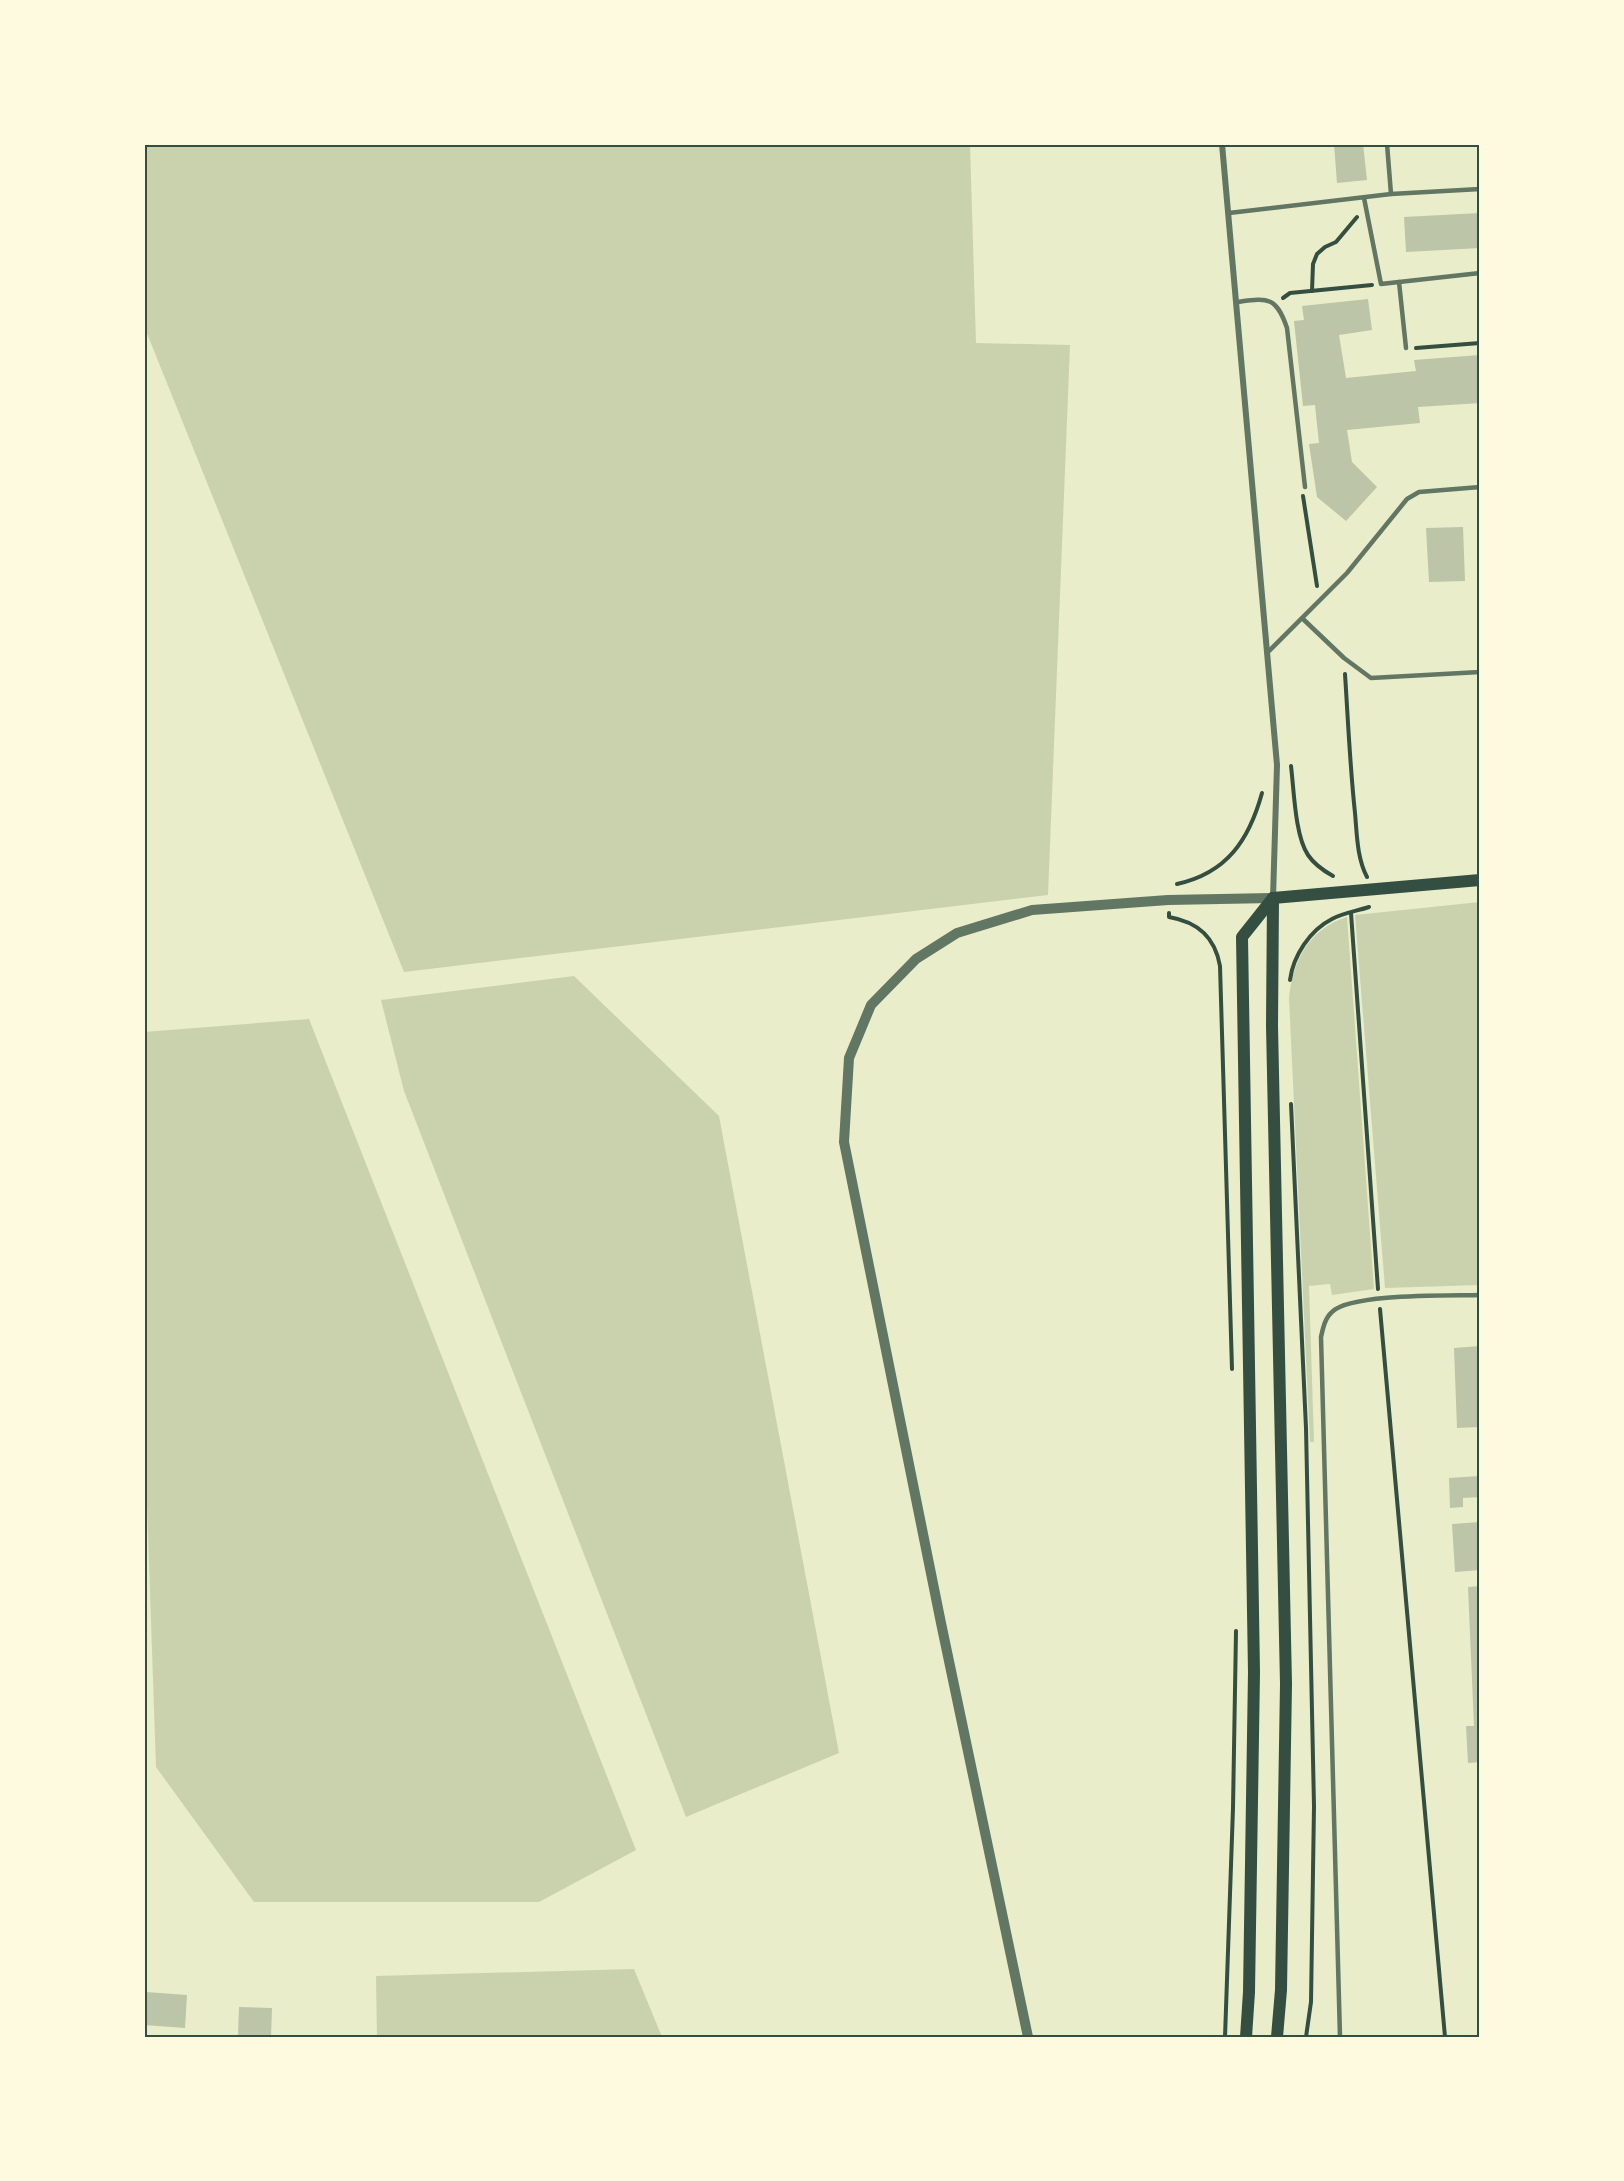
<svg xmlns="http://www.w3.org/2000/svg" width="1624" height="2181" font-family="Mulish,sans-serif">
<rect width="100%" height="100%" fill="#e9edc9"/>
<g fill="#cad2ad">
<path d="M144,144H970L976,343L1070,345L1048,895L404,972L144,326Z"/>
<path d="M1480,902V1285L1385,1288L1355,915Z"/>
<path d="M1347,917L1374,1289L1332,1295L1330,1284L1309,1286L1314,1442H1310L1289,998C1293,960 1309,929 1347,917Z"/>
<path d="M574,976L719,1116L839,1753L686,1817L404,1091L381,1000Z"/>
<path d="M309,1019L636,1850L539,1902H254L156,1767L144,1417V1032Z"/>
<path d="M634,1969L662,2037H377L376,1976Z"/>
</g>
<g fill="#bcc5a7">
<path d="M1334,144H1363L1367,180L1337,183Z"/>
<path d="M1480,213V248L1406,252L1404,217Z"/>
<path d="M1368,299L1372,330L1339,335L1346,378L1416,371L1414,360L1480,355V403L1418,407L1420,423L1347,430L1352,462L1377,487L1346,521L1317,497L1309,444L1319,443L1315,405L1303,406L1294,321L1304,320L1302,306Z"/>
<path d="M1463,527L1465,581L1429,582L1426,528Z"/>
<path d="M1480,1346V1427L1457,1428L1454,1348Z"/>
<path d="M1480,1476V1497L1463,1498V1507L1450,1508L1449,1478Z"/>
<path d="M1480,1522V1570L1455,1572L1452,1524Z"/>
<path d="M1480,1586V1762L1468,1763L1466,1726H1474L1468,1587Z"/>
<path d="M146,1992L187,1995L185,2028L144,2025Z"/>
<path d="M239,2007L272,2008L271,2037H238Z"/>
</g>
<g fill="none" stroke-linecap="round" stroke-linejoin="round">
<g stroke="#344e41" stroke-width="4">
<path d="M1312,291L1313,264L1317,254L1325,247L1336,242L1357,217"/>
<path d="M1283,298L1290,293L1372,285"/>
<path d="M1416,348L1480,343"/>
<path d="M1303,496L1317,586"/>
<path d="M1345,674C1348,720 1350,767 1355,813C1357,835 1357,858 1367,877"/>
<path d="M1291,766C1294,790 1295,836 1308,855C1314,864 1324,871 1333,876"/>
<path d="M1177,884C1227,873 1249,840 1262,793"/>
<path d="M1169,913V917C1198,922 1215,937 1220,966L1232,1369"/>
<path d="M1351,913L1378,1289"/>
<path d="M1290,980C1293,956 1310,930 1332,919C1343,913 1357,911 1369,907"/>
<path d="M1291,1104L1306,1428L1314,1806L1311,2002L1306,2037"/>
<path d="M1380,1309L1445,2037"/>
<path d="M1225,2037L1233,1808L1236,1631"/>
</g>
<g stroke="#617663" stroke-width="4.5">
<path d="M1387,144L1391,194"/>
<path d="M1364,198L1381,284L1480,273"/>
<path d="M1229,213L1391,194L1480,189"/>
<path d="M1399,282L1406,348"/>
<path d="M1237,302C1268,298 1276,296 1287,328L1305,487"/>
<path d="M1303,619L1344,658L1371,678L1480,672"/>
<path d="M1268,652L1347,573L1407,499L1419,492L1480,487"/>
<path d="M1340,2037L1321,1337C1323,1328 1325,1318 1332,1312C1351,1293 1451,1296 1480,1295"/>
</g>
<path stroke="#617663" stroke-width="6" d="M1222,144L1277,765L1273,898"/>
<path stroke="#617663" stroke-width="10" d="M1028,2037L941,1623L844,1142L849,1058L871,1005L916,959L957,933L1032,910L1168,900L1273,898"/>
<g stroke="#344e41" stroke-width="12">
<path d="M1273,898L1272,1026L1286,1684L1281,1990L1277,2037"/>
<path d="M1273,898L1480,880"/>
<path d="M1246,2037L1249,1992L1254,1672L1242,937L1273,898"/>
</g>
</g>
<rect width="1624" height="2181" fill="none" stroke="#fefae0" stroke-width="291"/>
<rect x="146" y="146" width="1332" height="1890" fill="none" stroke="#344e41" stroke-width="2"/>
</svg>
